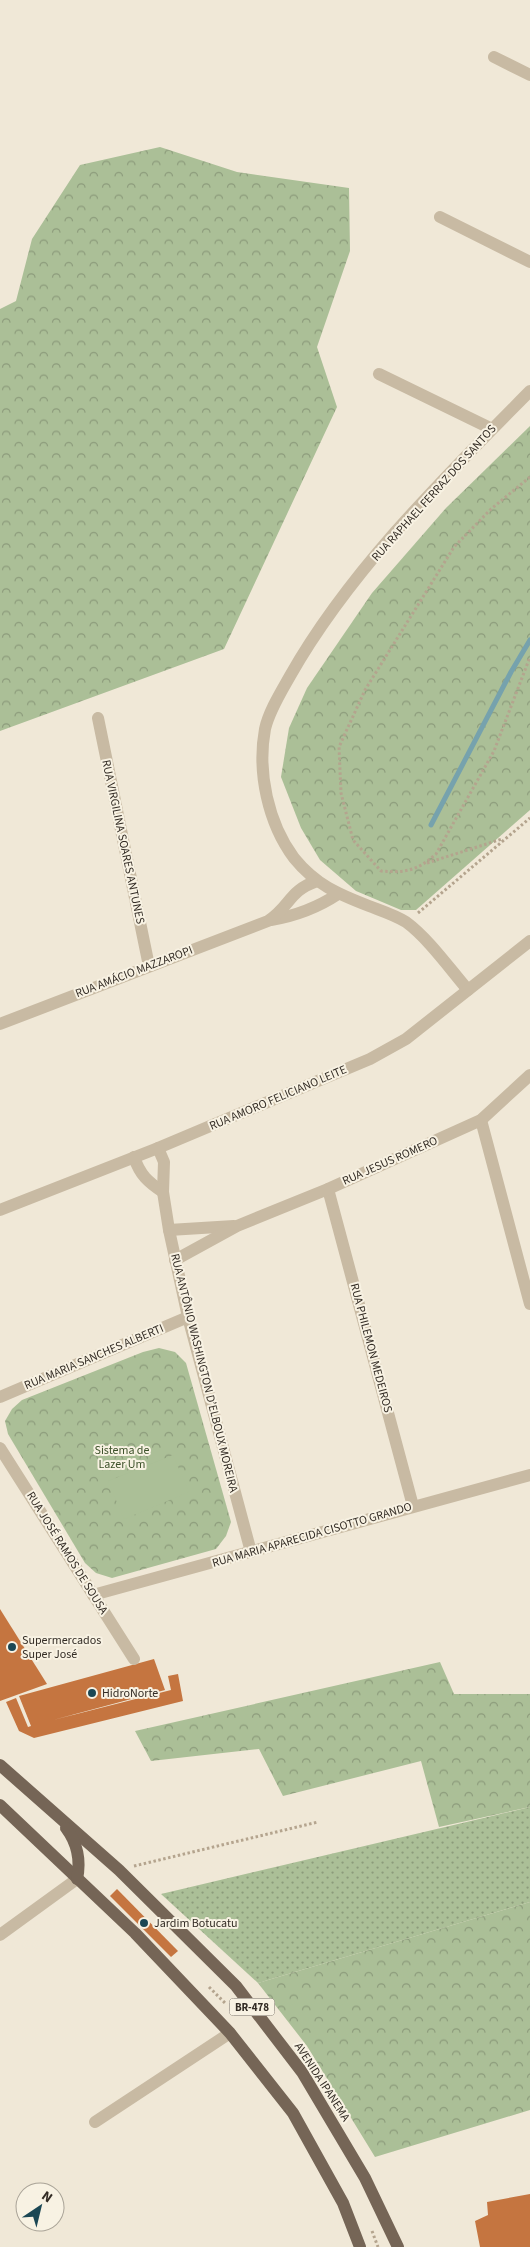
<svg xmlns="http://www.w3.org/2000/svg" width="530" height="2247" font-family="'Source Sans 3',sans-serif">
<defs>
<pattern id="grass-dots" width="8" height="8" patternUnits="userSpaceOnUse" patternTransform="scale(1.25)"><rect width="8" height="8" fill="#abbf97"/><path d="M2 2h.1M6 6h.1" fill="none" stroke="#8c9b7b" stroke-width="1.8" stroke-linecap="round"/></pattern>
<pattern id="forest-crowns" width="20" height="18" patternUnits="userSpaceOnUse" patternTransform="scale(1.25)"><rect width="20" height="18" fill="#abbf97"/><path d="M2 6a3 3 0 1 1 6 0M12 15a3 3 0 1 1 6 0" fill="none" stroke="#8c9b7b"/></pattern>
</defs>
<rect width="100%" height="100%" fill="#f0e8d7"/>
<path fill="url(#grass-dots)" d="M530,1807V1902L258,1983L161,1894Z"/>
<g fill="url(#forest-crowns)">
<path d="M160,147L237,172L349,188L350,251L317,347L337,407L224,649L0,731V309L16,301L32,239L80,165Z"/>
<path d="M530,426V810L416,910H401L356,891L320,860L301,828L281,777L289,728L307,688L372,593L446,508Z"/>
<path d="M159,1348L175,1352L186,1363L231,1522L226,1536L216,1549L112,1578L96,1573L85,1563L8,1434L5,1421L12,1409L22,1400L143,1352Z"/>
<path d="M440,1662L454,1694H530V1807L439,1827L421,1761L283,1796L259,1749L151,1761L135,1731Z"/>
<path d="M530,1902V2110L375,2157L307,2046L258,1983Z"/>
</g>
<path fill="#abbf97" d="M173,1455L189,1492L124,1519L108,1481Z"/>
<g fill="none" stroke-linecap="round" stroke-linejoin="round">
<path stroke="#76a2ad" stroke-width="5" d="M431,825L511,672L530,640"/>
</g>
<g fill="#c57540">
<path d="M0,1609L47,1684L0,1701Z"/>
<path d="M154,1659L165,1690L53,1720L171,1690L168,1676L178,1674L183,1701L34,1738L19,1731L6,1702L16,1698L28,1727L31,1726L19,1696Z"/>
<path d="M117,1889L178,1951L171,1957L110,1896Z"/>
<path d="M530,2194V2247H480L475,2221L488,2215L487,2202Z"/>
</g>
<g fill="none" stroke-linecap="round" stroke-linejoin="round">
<g stroke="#b4a48e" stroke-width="3" stroke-dasharray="2.5 2.5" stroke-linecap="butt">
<path d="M530,477L491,509L454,547L365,690L339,747L341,793L353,840L381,871C405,873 417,871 436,854L494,751L530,657"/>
<path d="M427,863L502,839"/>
<path d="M418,913L530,818"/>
<path d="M134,1866L318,1822"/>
<path d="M209,1987L226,2004"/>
<path d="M372,2231L378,2247"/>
</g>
<g stroke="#c8baa3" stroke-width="12">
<path d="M494,57L530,75"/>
<path d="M440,217L530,262"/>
<path d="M379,374L492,429"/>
<path d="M98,718L149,966"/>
<path d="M271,920C295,916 317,908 338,894"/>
<path d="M468,990C450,969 428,938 406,922C395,915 382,911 369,906C338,894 316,885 294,858C268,823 257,772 265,729C269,711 281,692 290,676C350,570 445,477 530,391"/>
<path d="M0,1024L268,921C291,906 288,891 317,881"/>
<path d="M481,1120L530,1304"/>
<path d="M158,1148L164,1162L163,1192L169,1230L188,1317L251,1552"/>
<path d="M134,1157C140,1175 148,1182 163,1192"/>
<path d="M328,1189L413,1506"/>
<path d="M0,1210L158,1148L370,1059L406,1039L530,941"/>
<path d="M169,1230L234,1226"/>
<path d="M175,1260L237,1226L328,1189L481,1120L530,1075"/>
<path d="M0,1397L188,1317"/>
<path d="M0,1448L134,1659"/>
<path d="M93,1595L530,1475"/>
<path d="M0,1935L77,1879"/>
<path d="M95,2122L230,2033"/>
</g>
<g stroke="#756556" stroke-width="12">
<path d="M0,1765L119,1870L236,1986L302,2072L365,2178L398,2247"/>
<path d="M0,1805L135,1933L230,2033L293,2113L343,2203L360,2247"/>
<path d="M66,1828C78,1844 81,1860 77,1879"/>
</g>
</g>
<g fill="#1b4754" stroke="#f8f2e3" stroke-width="2">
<circle cx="12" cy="1647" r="5"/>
<circle cx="92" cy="1693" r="5"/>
<circle cx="144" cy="1923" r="5"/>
</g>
<g text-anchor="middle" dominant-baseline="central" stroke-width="4" stroke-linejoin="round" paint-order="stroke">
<rect fill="#f8f2e3" stroke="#6e675e" stroke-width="1" x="229.5" y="1998.5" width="45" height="17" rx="4"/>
<g font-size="11" font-weight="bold" fill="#332c25">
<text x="252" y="2007">BR-478</text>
</g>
<g font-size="12" fill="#332c25" stroke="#f8f2e3">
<text transform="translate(434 493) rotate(-48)">RUA RAPHAEL FERRAZ DOS SANTOS</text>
<text transform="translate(123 842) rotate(78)">RUA VIRGILINA SOARES ANTUNES</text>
<text transform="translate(134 972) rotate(-21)">RUA AMÁCIO MAZZAROPI</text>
<text transform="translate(278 1098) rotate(-23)">RUA AMORO FELICIANO LEITE</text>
<text transform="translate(390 1161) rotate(-24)">RUA JESUS ROMERO</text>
<text transform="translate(371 1348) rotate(75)">RUA PHILEMON MEDEIROS</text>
<text transform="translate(94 1357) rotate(-23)">RUA MARIA SANCHES ALBERTI</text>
<text transform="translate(204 1373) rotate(76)">RUA ANTÔNIO WASHINGTON D’ELBOUX MOREIRA</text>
<text transform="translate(312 1535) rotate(-16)">RUA MARIA APARECIDA CISOTTO GRANDO</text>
<text transform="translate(67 1553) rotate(58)">RUA JOSÉ RAMOS DE SOUSA</text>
<text transform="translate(322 2082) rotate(57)">AVENIDA IPANEMA</text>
</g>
<g font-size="12" fill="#3c5129" stroke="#f8f2e3">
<text x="122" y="1450">Sistema de<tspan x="122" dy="14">Lazer Um</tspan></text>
</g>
<g font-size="12" fill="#332c25" stroke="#f8f2e3" text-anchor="start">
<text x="22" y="1640">Supermercados<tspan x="22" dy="14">Super José</tspan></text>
<text x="102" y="1693">HidroNorte</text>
<text x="154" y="1923">Jardim Botucatu</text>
</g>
</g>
<g transform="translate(40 2207) rotate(35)"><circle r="24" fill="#f8f2e3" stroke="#a9a397"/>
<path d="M0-4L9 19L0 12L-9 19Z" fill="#1b4754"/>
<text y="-8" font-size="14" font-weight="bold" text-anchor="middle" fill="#332c25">N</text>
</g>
</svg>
